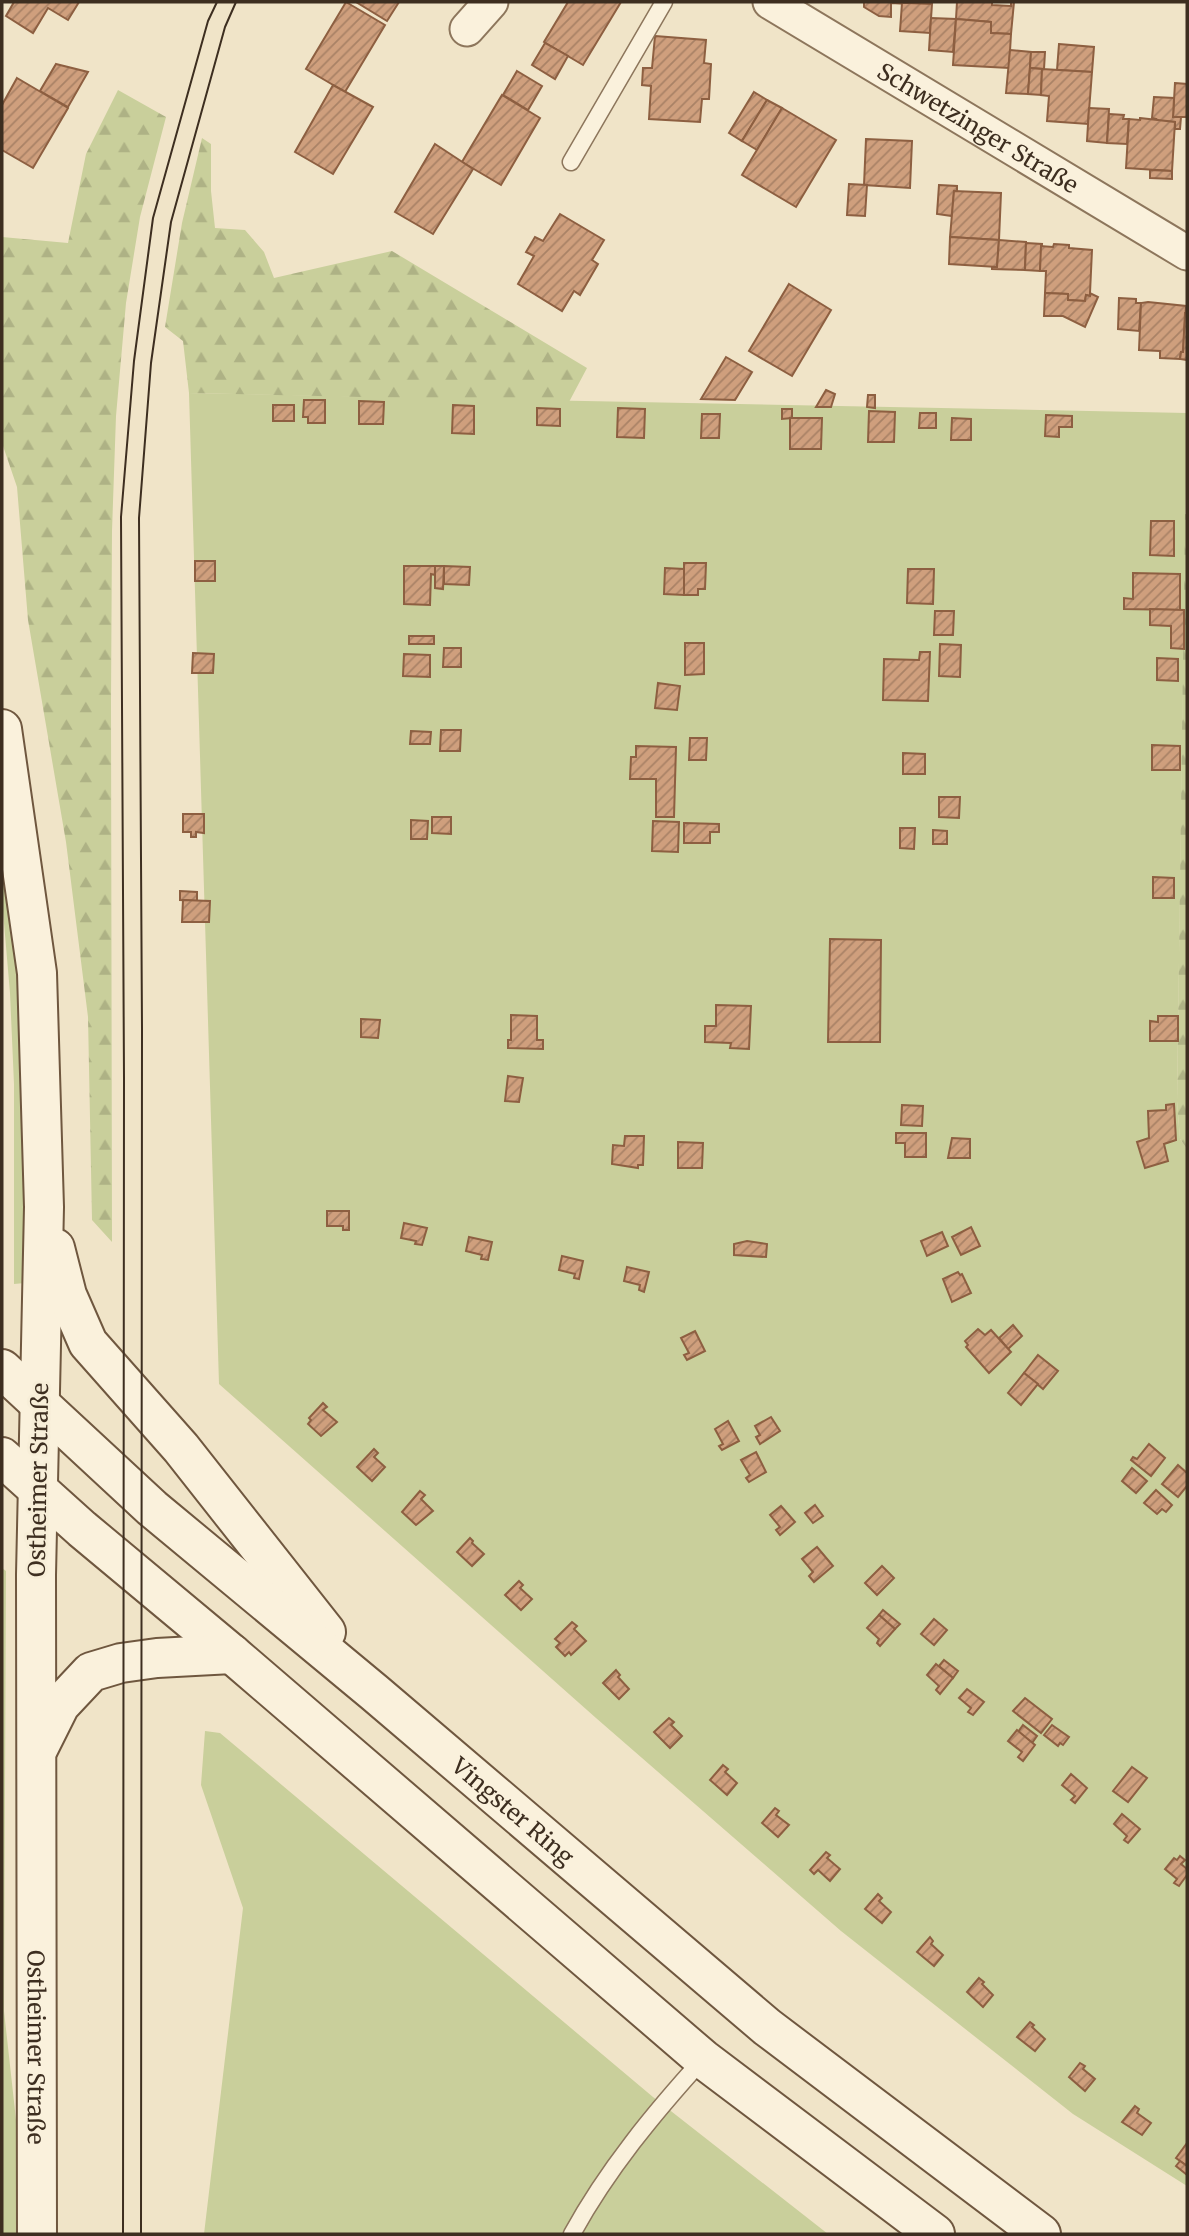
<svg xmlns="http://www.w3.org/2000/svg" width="1189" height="2236" font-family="Merriweather,serif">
<defs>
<pattern id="forest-firs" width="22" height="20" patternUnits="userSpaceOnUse" patternTransform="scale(1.75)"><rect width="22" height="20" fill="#c9cf9b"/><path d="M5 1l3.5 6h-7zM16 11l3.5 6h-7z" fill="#aeb285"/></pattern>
<pattern id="building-hatch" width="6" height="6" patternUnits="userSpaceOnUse" patternTransform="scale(1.75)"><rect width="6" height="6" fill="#cf9f7d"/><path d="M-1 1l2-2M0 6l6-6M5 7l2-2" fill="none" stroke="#a98266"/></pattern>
</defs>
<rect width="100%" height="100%" fill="#f0e4c8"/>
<g fill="#c9cf9b">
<path d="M189,393L1187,413L1177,1101L1180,1139L1187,1149V2186L1073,2114L841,1931L596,1718L219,1384Z"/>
<path d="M2,805L25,970V1283L14,1284V1084L10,993L2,900Z"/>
<path d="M2,1568L6,1571L4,2011L21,2165L19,2234H2Z"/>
<path d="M205,1731L220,1733L653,2097L828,2234H204L243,1908L201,1785Z"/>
</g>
<g fill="url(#forest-firs)">
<path d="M118,90L166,117L140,217L126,303L116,416L112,531L111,702L112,1242L92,1220L88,1017L66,842L28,620L17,487L2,443V237L68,243L86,154Z"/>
<path d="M202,138L211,144V191L215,228L245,230L264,252L274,278L392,251L587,368L569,402L189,393L183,341L165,327L182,223Z"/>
<path d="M1185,514H1187V1149L1180,1139L1177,1101Z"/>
</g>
<g fill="url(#building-hatch)" stroke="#8d5f41" stroke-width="2">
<path d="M14,2H79L68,20L48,8L33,33L6,16Z"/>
<path d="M346,2L385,25L345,92L306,69Z"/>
<path d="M356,2H399L387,21Z"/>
<path d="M568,2H621L583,65L544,42Z"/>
<path d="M864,2H909L908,4L891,3V17L879,16L864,7Z"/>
<path d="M957,2H992V5L1011,6V2H1014L1011,34L991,33V22L956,19Z"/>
<path d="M908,3L932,4L930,33L900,31L902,3Z"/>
<path d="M931,18L956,19L953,52L929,50Z"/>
<path d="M956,19L991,22V33L1011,34L1009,68L953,65Z"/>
<path d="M655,36L706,40L704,63L711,64L709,99H702L700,122L649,119L651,86L642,85L643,68H652Z"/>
<path d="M545,43L568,56L555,79L532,65Z"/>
<path d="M1059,44L1094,47L1092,72L1057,70Z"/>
<path d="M1010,50L1031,52L1028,94L1006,93Z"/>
<path d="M1031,52H1045L1044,69L1030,68Z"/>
<path d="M56,64L88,72L68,107L40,91Z"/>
<path d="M1030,68L1042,69L1041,95L1028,94Z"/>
<path d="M1042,69L1092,72L1088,124L1047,121L1049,96L1041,95Z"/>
<path d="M517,71L542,86L528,110L503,95Z"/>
<path d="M17,78L68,108L33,168L2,150V105Z"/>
<path d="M1175,83L1187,84V117H1173Z"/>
<path d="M333,85L373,107L333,174L295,152Z"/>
<path d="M754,92L767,100L742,141L729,133Z"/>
<path d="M502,95L540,118L501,185L462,162Z"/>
<path d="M1154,97L1174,98L1173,117H1181L1180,129H1175V122L1155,121L1156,119L1152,118Z"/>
<path d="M767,100L782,108L757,150L742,141Z"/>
<path d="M782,108L836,140L796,207L742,175Z"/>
<path d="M1089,108L1109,109L1107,143L1087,141Z"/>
<path d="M1109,114L1124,115L1123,119H1129L1127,144L1107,143Z"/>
<path d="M1140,118L1175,122L1172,171L1126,168L1129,119L1140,120Z"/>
<path d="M866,139L912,141L910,188L864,185Z"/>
<path d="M435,144L473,169L433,234L395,212Z"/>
<path d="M1150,170L1172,171V179L1150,178Z"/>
<path d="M849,184L867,185L865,216L847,215Z"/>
<path d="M939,185L957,186V192L954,191L952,216L937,214Z"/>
<path d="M954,191L1001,193L999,240L950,237Z"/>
<path d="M560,214L604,240L592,260L598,264L580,295L574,291L562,311L518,284L534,256L526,252L535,237L543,241Z"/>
<path d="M950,237L999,240L997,267L949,264Z"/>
<path d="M999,240L1026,242L1025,270L992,269V267H997Z"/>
<path d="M1026,243L1042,244L1040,271L1025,270Z"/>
<path d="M1054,244L1069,245V248L1092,250L1090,293V296L1086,295L1085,301L1068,300V294L1045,293L1046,271H1040L1041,246L1053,247Z"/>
<path d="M789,284L831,310L792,376L749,351Z"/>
<path d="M1045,293L1068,294V300L1085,301L1086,295L1090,296V293L1098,297L1085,327L1063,316H1044Z"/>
<path d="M1119,298L1136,299V303H1141L1139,331L1118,329Z"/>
<path d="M1148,302L1186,306L1183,352H1181L1180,359L1160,358V351L1139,350L1141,303Z"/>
<path d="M1185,313H1187V360L1180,359L1181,352H1183Z"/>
<path d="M726,357L752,372L735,400L701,399Z"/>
<path d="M826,390L835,394L831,407H816Z"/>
<path d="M868,395H875V408L867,407Z"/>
<path d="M304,400H325V423H308V417H303Z"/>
<path d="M359,401L384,402L383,424H359Z"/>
<rect x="273" y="405" width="21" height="16"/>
<path d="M453,405L474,406V434L452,433Z"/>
<path d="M537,408L560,409V426L537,425Z"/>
<path d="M618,408L645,409L644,438L617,437Z"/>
<path d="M782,409H792V418L782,419Z"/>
<path d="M869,411L895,412L894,442H868Z"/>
<path d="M920,413H936V428H919Z"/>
<path d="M702,414H720L719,438H701Z"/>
<path d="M1046,415L1072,416V427H1059V437L1045,436Z"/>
<path d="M790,418H822L821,449H790Z"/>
<path d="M952,418L971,419V440H951Z"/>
<path d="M1151,521H1174V556L1150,555Z"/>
<rect x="195" y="561" width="20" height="20"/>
<path d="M684,563H706L705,589H698V595H684Z"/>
<path d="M404,566H435V575L431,574L430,605L404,604Z"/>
<path d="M435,566H444L443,589L435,588Z"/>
<path d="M444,566L470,567L469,585L444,584Z"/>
<path d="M665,568L684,569V595L664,594Z"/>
<path d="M908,569H934L933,604L907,603Z"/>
<path d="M1133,573L1180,574V610L1124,609V598L1133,599Z"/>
<path d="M1150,609L1184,610V649L1171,648V626L1150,625Z"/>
<path d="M935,611H954L953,635H934Z"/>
<rect x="409" y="636" width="25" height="8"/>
<path d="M685,643H704V674L685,675Z"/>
<path d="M940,644L961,645L960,677L939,676Z"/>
<path d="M444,648H461V667H443Z"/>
<path d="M920,652H930L928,701L883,700L884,659L919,660Z"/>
<path d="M193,653L214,654L213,673H192Z"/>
<path d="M404,654L430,655V677L403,676Z"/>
<path d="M1157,658L1178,659V681L1157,680Z"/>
<path d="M658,683L680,686L677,710L655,708Z"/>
<path d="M441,730H461L460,751H440Z"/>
<path d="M411,731L431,732L430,744H410Z"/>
<path d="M690,738H707L706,760H689Z"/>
<path d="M1152,745L1180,746V770H1152Z"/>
<path d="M636,746L676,747L674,817H656V779H630L631,757H636Z"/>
<path d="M903,753L925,754V774H903Z"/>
<path d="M939,797H960L959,818L939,817Z"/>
<path d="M183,814H204V833L196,832V837H191V832H183Z"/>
<path d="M432,817H451V834L432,833Z"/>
<path d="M411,820L428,821L427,839H411Z"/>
<path d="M653,821L679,822L678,852L652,851Z"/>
<path d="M684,823L719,824V832H710V843H684Z"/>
<path d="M900,828H915L914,849L900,848Z"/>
<path d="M933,830L947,831V844H933Z"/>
<path d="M1153,877L1174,878V898H1153Z"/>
<path d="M180,891L197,892V901L180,900Z"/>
<path d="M183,900L210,901L209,922H182Z"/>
<path d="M830,939L881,940L880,1042H828Z"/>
<path d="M716,1005L751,1006L749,1049L730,1048L731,1043L705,1042V1026H716Z"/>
<path d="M511,1015L537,1016V1040H543V1049L508,1048V1040H511Z"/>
<path d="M1158,1016H1178V1041H1150V1021L1158,1022Z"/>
<path d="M361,1019L380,1020L378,1038L361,1037Z"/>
<path d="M508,1076L523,1078L519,1102L505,1101Z"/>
<path d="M1174,1104L1176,1140L1164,1144L1168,1161L1145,1168L1137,1142L1149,1138L1148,1111L1166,1110V1105Z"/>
<path d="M902,1105L923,1106L922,1126L901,1125Z"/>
<path d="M896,1133H926V1157H905V1143H896Z"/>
<path d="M625,1136H644L643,1165H638V1168L612,1164L613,1145L624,1146Z"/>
<path d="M952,1138L970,1139V1158H948Z"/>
<path d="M678,1142L703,1143L702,1168H678Z"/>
<path d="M327,1211H349V1230H343V1226H327Z"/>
<path d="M404,1223L427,1228L422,1245L415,1244L416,1241L401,1238Z"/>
<path d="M971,1227L980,1246L961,1255L952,1237Z"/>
<path d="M942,1232L948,1246L927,1256L921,1241Z"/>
<path d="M469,1237L492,1242L488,1260L481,1259L482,1255L466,1251Z"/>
<path d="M747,1241L767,1244L766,1257L734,1255V1244Z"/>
<path d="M562,1256L583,1261L579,1279L574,1278L575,1274L559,1270Z"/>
<path d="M627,1267L649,1272L644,1292L639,1290L640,1285L624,1281Z"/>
<path d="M958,1272L960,1275L962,1274L971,1293L952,1302L943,1279Z"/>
<path d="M1013,1325L1022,1336L1008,1349L999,1338Z"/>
<path d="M978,1329L985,1335L991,1330L1011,1352L989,1373L966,1347L968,1345L965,1341Z"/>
<path d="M695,1331L705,1351L687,1360L684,1355L689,1353L681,1338Z"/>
<path d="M1038,1355L1058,1371L1043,1389L1024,1373Z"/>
<path d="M1024,1373L1038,1384L1021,1405L1008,1393Z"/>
<path d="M323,1403L327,1407L323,1410L337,1422L321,1436L308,1424L311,1420L309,1418Z"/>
<path d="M771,1417L780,1431L760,1444L756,1437L760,1435L755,1426Z"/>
<path d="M728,1421L739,1441L722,1450L719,1446L723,1444L715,1429Z"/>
<path d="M1149,1444L1165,1458L1151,1476L1131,1460L1133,1457L1137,1459Z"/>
<path d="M374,1449L378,1453L374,1457L385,1467L372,1481L357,1467Z"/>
<path d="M756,1452L766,1472L749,1482L746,1478L750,1475L741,1460Z"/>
<path d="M1178,1465L1187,1473V1486L1178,1497L1162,1484Z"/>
<path d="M1132,1468L1147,1481L1136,1493L1122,1481Z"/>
<path d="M1156,1490L1172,1505L1166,1512L1162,1509L1157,1514L1144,1503Z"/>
<path d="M420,1491L425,1495L421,1499L433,1511L416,1525L402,1512Z"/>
<path d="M815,1505L823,1516L813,1523L805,1513Z"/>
<path d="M781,1506L795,1522L780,1535L776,1530L780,1527L770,1515Z"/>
<path d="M470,1538L473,1541L472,1543L484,1554L472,1566L457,1552Z"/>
<path d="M817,1547L833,1566L814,1582L809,1576L813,1572L802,1559Z"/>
<path d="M882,1566L894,1578L877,1595L865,1583Z"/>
<path d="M519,1581L523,1585L520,1588L532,1599L521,1610L505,1595Z"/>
<path d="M883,1610L900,1624L895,1629L879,1615Z"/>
<path d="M879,1615L895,1629L880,1646L877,1643L879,1639L867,1628Z"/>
<path d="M934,1619L947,1630L934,1645L921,1634Z"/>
<path d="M572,1622L577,1626L574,1629L586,1641L571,1655L569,1652L565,1656L556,1647L560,1643L555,1639Z"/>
<path d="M944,1660L958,1671L953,1678L939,1666Z"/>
<path d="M936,1664L953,1678L940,1694L936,1690L939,1686L927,1675Z"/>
<path d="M616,1670L620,1675L618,1677L629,1689L619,1699L603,1683Z"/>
<path d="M967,1689L984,1702L973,1715L968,1712L971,1708L959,1698Z"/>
<path d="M1025,1698L1052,1719L1041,1733L1013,1711Z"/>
<path d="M669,1718L674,1722L671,1725L682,1736L670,1748L654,1732Z"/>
<path d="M1023,1725L1037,1736L1032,1743L1018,1732Z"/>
<path d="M1052,1725L1069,1737L1063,1745L1060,1743L1058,1746L1044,1735Z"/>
<path d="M1017,1730L1035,1745L1023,1761L1018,1757L1022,1752L1008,1741Z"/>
<path d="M723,1765L728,1769L725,1772L737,1783L727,1795L710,1780Z"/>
<path d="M1132,1767L1147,1778L1128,1802L1113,1791Z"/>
<path d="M1071,1774L1087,1788L1075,1803L1071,1800L1075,1796L1062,1785Z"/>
<path d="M775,1808L779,1811L776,1815L789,1825L778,1837L762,1823Z"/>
<path d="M1122,1814L1140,1829L1128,1843L1124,1840L1127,1836L1114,1824Z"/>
<path d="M826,1852L830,1855L827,1858L840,1869L830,1881L818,1870L814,1874L810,1870Z"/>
<path d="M1180,1856L1185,1860L1181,1864L1187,1869V1875L1179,1886L1174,1883L1177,1879L1165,1869L1174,1858L1177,1860Z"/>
<path d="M878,1894L882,1898L879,1901L891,1912L882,1923L865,1909Z"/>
<path d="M930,1937L933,1941L931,1944L943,1955L934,1966L917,1952Z"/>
<path d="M979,1978L984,1982L982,1984L993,1995L983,2007L967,1992Z"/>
<path d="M1030,2022L1034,2025L1032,2027L1045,2039L1035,2051L1017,2037Z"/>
<path d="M1080,2063L1085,2066L1083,2069L1095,2079L1085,2091L1069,2077Z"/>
<path d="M1135,2106L1139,2109L1137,2113L1151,2123L1142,2135L1122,2122Z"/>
<path d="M1187,2143V2166L1176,2158Z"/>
<path d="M1180,2161L1187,2166V2175L1176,2166Z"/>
</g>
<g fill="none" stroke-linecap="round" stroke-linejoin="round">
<defs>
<g id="lane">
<path d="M571,162L664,2"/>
<path d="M572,2234C607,2170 654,2113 703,2059"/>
</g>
<g id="street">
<path id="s1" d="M770,2L1187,253"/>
<path d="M467,29L491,2"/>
</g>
<g id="secondary">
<path id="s2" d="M2,729L37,973L44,1207L36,1575L37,2234"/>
<path d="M55,1248L67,1295L88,1343L181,1448L326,1632"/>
<path id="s3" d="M2,1369L152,1508L375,1693L767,2027L1041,2234"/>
<path d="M2,1457L82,1529L232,1654L703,2059L935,2234"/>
<path d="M39,1747L60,1705L91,1672L121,1663L157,1658L232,1654"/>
</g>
</defs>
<use href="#lane" stroke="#8d765c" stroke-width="19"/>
<use href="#street" stroke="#8d765c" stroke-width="37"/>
<use href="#secondary" stroke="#6f573f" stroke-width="42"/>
<use href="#lane" stroke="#faf1dc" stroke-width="16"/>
<use href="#street" stroke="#faf1dc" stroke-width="33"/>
<use href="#secondary" stroke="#faf1dc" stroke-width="38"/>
<g stroke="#3d2e20" stroke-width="2">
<path d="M123,2234L124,1078L121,517L134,361L153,218L208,21L217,2"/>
<path d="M141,2234L142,1029L139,518L151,363L171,222L225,27L236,2"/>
</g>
</g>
<g text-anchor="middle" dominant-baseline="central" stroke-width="6" stroke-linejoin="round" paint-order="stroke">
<g font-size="23" fill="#3d2e20" stroke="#f7eed8">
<text stroke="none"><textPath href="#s1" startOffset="243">Schwetzinger Straße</textPath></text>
<text transform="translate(38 1480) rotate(-89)">Ostheimer Straße</text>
<text stroke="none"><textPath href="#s3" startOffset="676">Vingster Ring</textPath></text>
<text stroke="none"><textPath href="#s2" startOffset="1321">Ostheimer Straße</textPath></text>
</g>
</g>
<rect width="1189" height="2236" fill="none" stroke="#3d2e20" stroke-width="7"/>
</svg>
